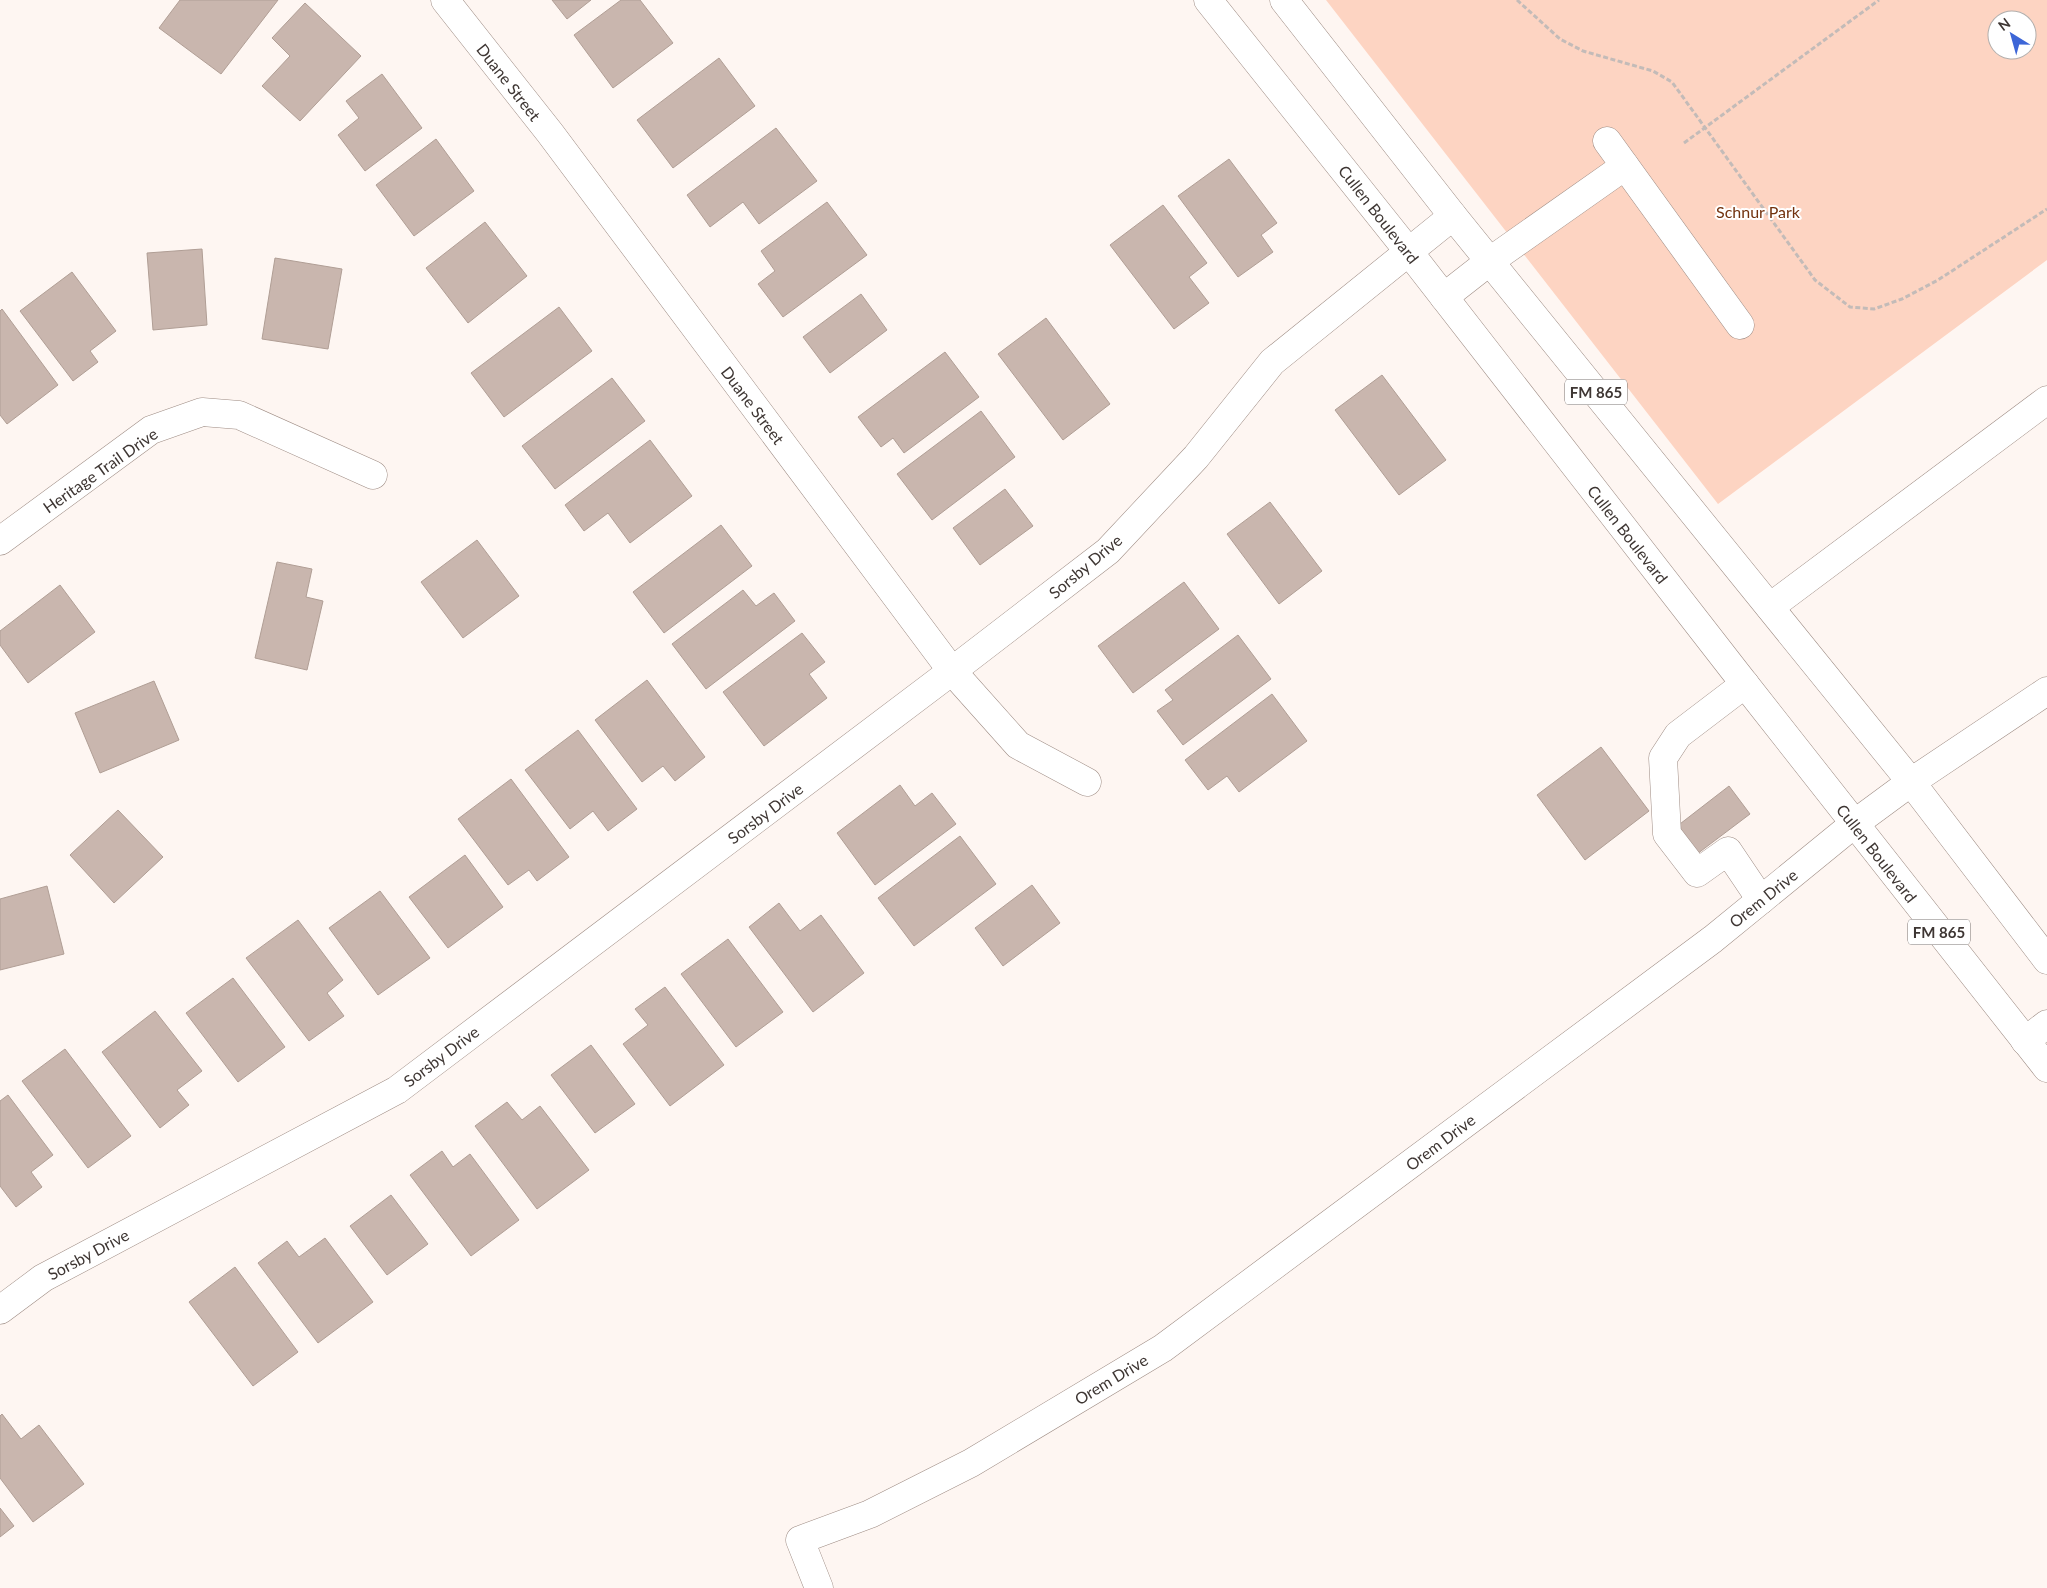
<svg xmlns="http://www.w3.org/2000/svg" width="2047" height="1588" font-family="Lato,sans-serif">
<rect width="100%" height="100%" fill="#fef6f2"/>
<path fill="#fdd4c2" fill-rule="evenodd" d="M1326,0H2047V260L1718,504ZM1997,20H2027V50H1997Z"/>
<g fill="#c9b6ae" stroke="#b09e95">
<path d="M180,0H278L221,74L159,28Z"/>
<path d="M552,0H591L567,19Z"/>
<path d="M621,0H640L673,43L613,88L574,35Z"/>
<path d="M305,3L361,56L300,121L262,86L290,56L272,38Z"/>
<path d="M719,58L755,106L673,168L637,120Z"/>
<path d="M382,74L422,128L365,171L338,135L359,118L346,101Z"/>
<path d="M776,128L817,181L759,224L743,202L710,227L687,195Z"/>
<path d="M436,139L474,191L414,236L376,185Z"/>
<path d="M1229,159L1277,223L1261,235L1273,252L1238,277L1178,196Z"/>
<path d="M827,202L867,255L783,317L758,284L775,271L761,251Z"/>
<path d="M1163,205L1207,263L1189,277L1209,303L1174,329L1110,245Z"/>
<path d="M485,222L527,276L468,323L426,268Z"/>
<path d="M202,249L207,325L153,330L147,253Z"/>
<path d="M275,258L342,269L328,349L262,339Z"/>
<path d="M72,272L116,331L90,351L98,362L73,381L20,311Z"/>
<path d="M861,294L887,330L830,373L803,337Z"/>
<path d="M559,307L592,351L504,417L471,373Z"/>
<path d="M2,309L58,385L7,424L0,415V311Z"/>
<path d="M1046,318L1110,404L1063,440L998,354Z"/>
<path d="M945,352L979,397L904,453L893,438L881,447L858,417Z"/>
<path d="M1382,375L1446,460L1399,495L1335,410Z"/>
<path d="M612,378L645,421L555,489L522,446Z"/>
<path d="M981,411L1015,457L932,520L897,474Z"/>
<path d="M650,440L692,496L630,543L608,513L584,531L565,505Z"/>
<path d="M1005,489L1033,526L980,565L953,528Z"/>
<path d="M1270,502L1322,571L1279,604L1227,534Z"/>
<path d="M721,525L752,566L664,633L633,592Z"/>
<path d="M477,540L519,596L463,638L421,582Z"/>
<path d="M277,562L312,569L306,597L323,601L307,670L255,658Z"/>
<path d="M1184,582L1219,629L1133,693L1098,646Z"/>
<path d="M60,585L95,632L28,683L0,645V631Z"/>
<path d="M743,590L756,606L774,593L795,621L706,689L672,644Z"/>
<path d="M802,633L825,662L809,674L827,698L764,746L723,692Z"/>
<path d="M1238,635L1271,679L1183,745L1157,711L1173,700L1165,690Z"/>
<path d="M647,680L705,757L675,781L663,766L642,782L595,720Z"/>
<path d="M154,681L179,740L100,773L75,713Z"/>
<path d="M1272,694L1307,741L1239,792L1227,776L1208,790L1185,760Z"/>
<path d="M578,730L637,809L608,831L593,811L570,829L525,770Z"/>
<path d="M1601,747L1649,811L1585,860L1537,795Z"/>
<path d="M511,779L569,857L537,881L529,870L508,885L458,819Z"/>
<path d="M900,785L915,806L932,793L956,824L875,885L837,833Z"/>
<path d="M1729,786L1750,814L1697,854L1676,827Z"/>
<path d="M118,810L163,857L114,903L70,855Z"/>
<path d="M960,836L996,884L914,946L878,898Z"/>
<path d="M465,855L503,907L448,948L409,897Z"/>
<path d="M1032,885L1060,923L1003,966L975,928Z"/>
<path d="M47,886L64,954L0,970V899Z"/>
<path d="M380,891L430,958L378,995L329,928Z"/>
<path d="M779,903L800,931L821,915L864,973L813,1012L749,927Z"/>
<path d="M298,920L343,980L327,993L344,1016L309,1041L246,958Z"/>
<path d="M728,939L783,1012L736,1047L681,974Z"/>
<path d="M233,978L285,1047L238,1082L186,1013Z"/>
<path d="M665,987L724,1065L670,1106L623,1044L648,1025L635,1009Z"/>
<path d="M155,1011L202,1071L177,1090L189,1105L160,1128L102,1052Z"/>
<path d="M591,1045L635,1104L595,1133L551,1075Z"/>
<path d="M65,1049L131,1136L88,1168L22,1081Z"/>
<path d="M8,1095L53,1155L31,1172L42,1187L16,1207L0,1186V1101Z"/>
<path d="M507,1102L522,1120L540,1106L589,1170L537,1209L475,1126Z"/>
<path d="M442,1151L453,1167L470,1154L519,1220L471,1256L410,1175Z"/>
<path d="M391,1195L428,1244L387,1275L350,1226Z"/>
<path d="M325,1238L373,1302L318,1343L258,1263L287,1241L299,1257Z"/>
<path d="M235,1267L298,1352L253,1386L189,1302Z"/>
<path d="M2,1414L21,1439L39,1425L84,1484L33,1522L0,1478V1416Z"/>
<path d="M0,1508L14,1526L0,1537Z"/>
</g>
<g fill="none" stroke-linecap="round" stroke-linejoin="round">
<defs>
<g id="minor">
<path d="M445,0L550,133L952,671L1018,745L1087,782"/>
<path d="M1607,141L1740,325"/>
<path d="M1444,297L1490,261L1625,166"/>
<path d="M0,541L151,430L202,412L239,415L373,475"/>
<path d="M1770,607L2047,400"/>
<path d="M1745,684L1678,735L1663,758L1667,834L1697,873L1728,851L1761,900"/>
<path d="M0,1310L43,1278L397,1090L952,671L1108,551L1196,457L1272,362L1453,216"/>
<path d="M819,1588L800,1540L870,1514L971,1463L1163,1348L1713,939L1854,824"/>
</g>
<g id="major">
<path d="M1208,0L1409,252L1737,674L2047,1068"/>
<path d="M1284,0L1453,216L1911,782L2047,960"/>
<path d="M1854,824L1911,782L2047,691"/>
<path d="M2025,1041L2047,1024"/>
</g>
</defs>
<use href="#minor" stroke="#9e8c84" stroke-width="29"/>
<use href="#major" stroke="#9e8c84" stroke-width="29"/>
<g stroke="#c3bbb8" stroke-width="3" stroke-dasharray="5 2.5" stroke-linecap="butt">
<path d="M1517,0L1560,39L1583,51L1653,71L1672,82L1815,280L1850,307L1874,309L1902,299L1938,280L2047,209"/>
<path d="M1684,143L1879,0"/>
</g>
<use href="#minor" stroke="#fff" stroke-width="28"/>
<use href="#major" stroke="#fff" stroke-width="28"/>
</g>
<g text-anchor="middle" dominant-baseline="central" stroke-width="4" stroke-linejoin="round" paint-order="stroke">
<g fill="#fff" stroke="#787270" stroke-width="1">
<rect x="1565" y="379.5" width="62" height="25" rx="4"/>
<rect x="1908" y="919.5" width="62" height="25" rx="4"/>
</g>
<g font-size="15" font-weight="bold" fill="#3e3633">
<text x="1596" y="392">FM 865</text>
<text x="1939" y="932">FM 865</text>
</g>
<g font-size="16" fill="#3e3633" stroke="#fff">
<text transform="translate(509 82) rotate(52)">Duane Street</text>
<text transform="translate(1379 214) rotate(52)">Cullen Boulevard</text>
<text transform="translate(753 405) rotate(53)">Duane Street</text>
<text transform="translate(100 470) rotate(-35)">Heritage Trail Drive</text>
<text transform="translate(1628 534) rotate(52)">Cullen Boulevard</text>
<text transform="translate(1085 566) rotate(-40)">Sorsby Drive</text>
<text transform="translate(765 813) rotate(-37)">Sorsby Drive</text>
<text transform="translate(1877 853) rotate(52)">Cullen Boulevard</text>
<text transform="translate(1763 898) rotate(-39)">Orem Drive</text>
<text transform="translate(441 1056) rotate(-37)">Sorsby Drive</text>
<text transform="translate(1440 1142) rotate(-37)">Orem Drive</text>
<text transform="translate(88 1254) rotate(-28)">Sorsby Drive</text>
<text transform="translate(1111 1379) rotate(-31)">Orem Drive</text>
</g>
<g font-size="16" fill="#72320e" stroke="#fff">
<text x="1758" y="211">Schnur Park</text>
</g>
</g>
<g transform="translate(2012 35) rotate(323)"><circle r="24" fill="#ffffff" stroke="#b2afad"/>
<path d="M0-4L9 19L0 12L-9 19Z" fill="#3d66d7"/>
<text y="-8" font-size="14" font-weight="bold" text-anchor="middle" fill="#3e3633">N</text>
</g>
</svg>
